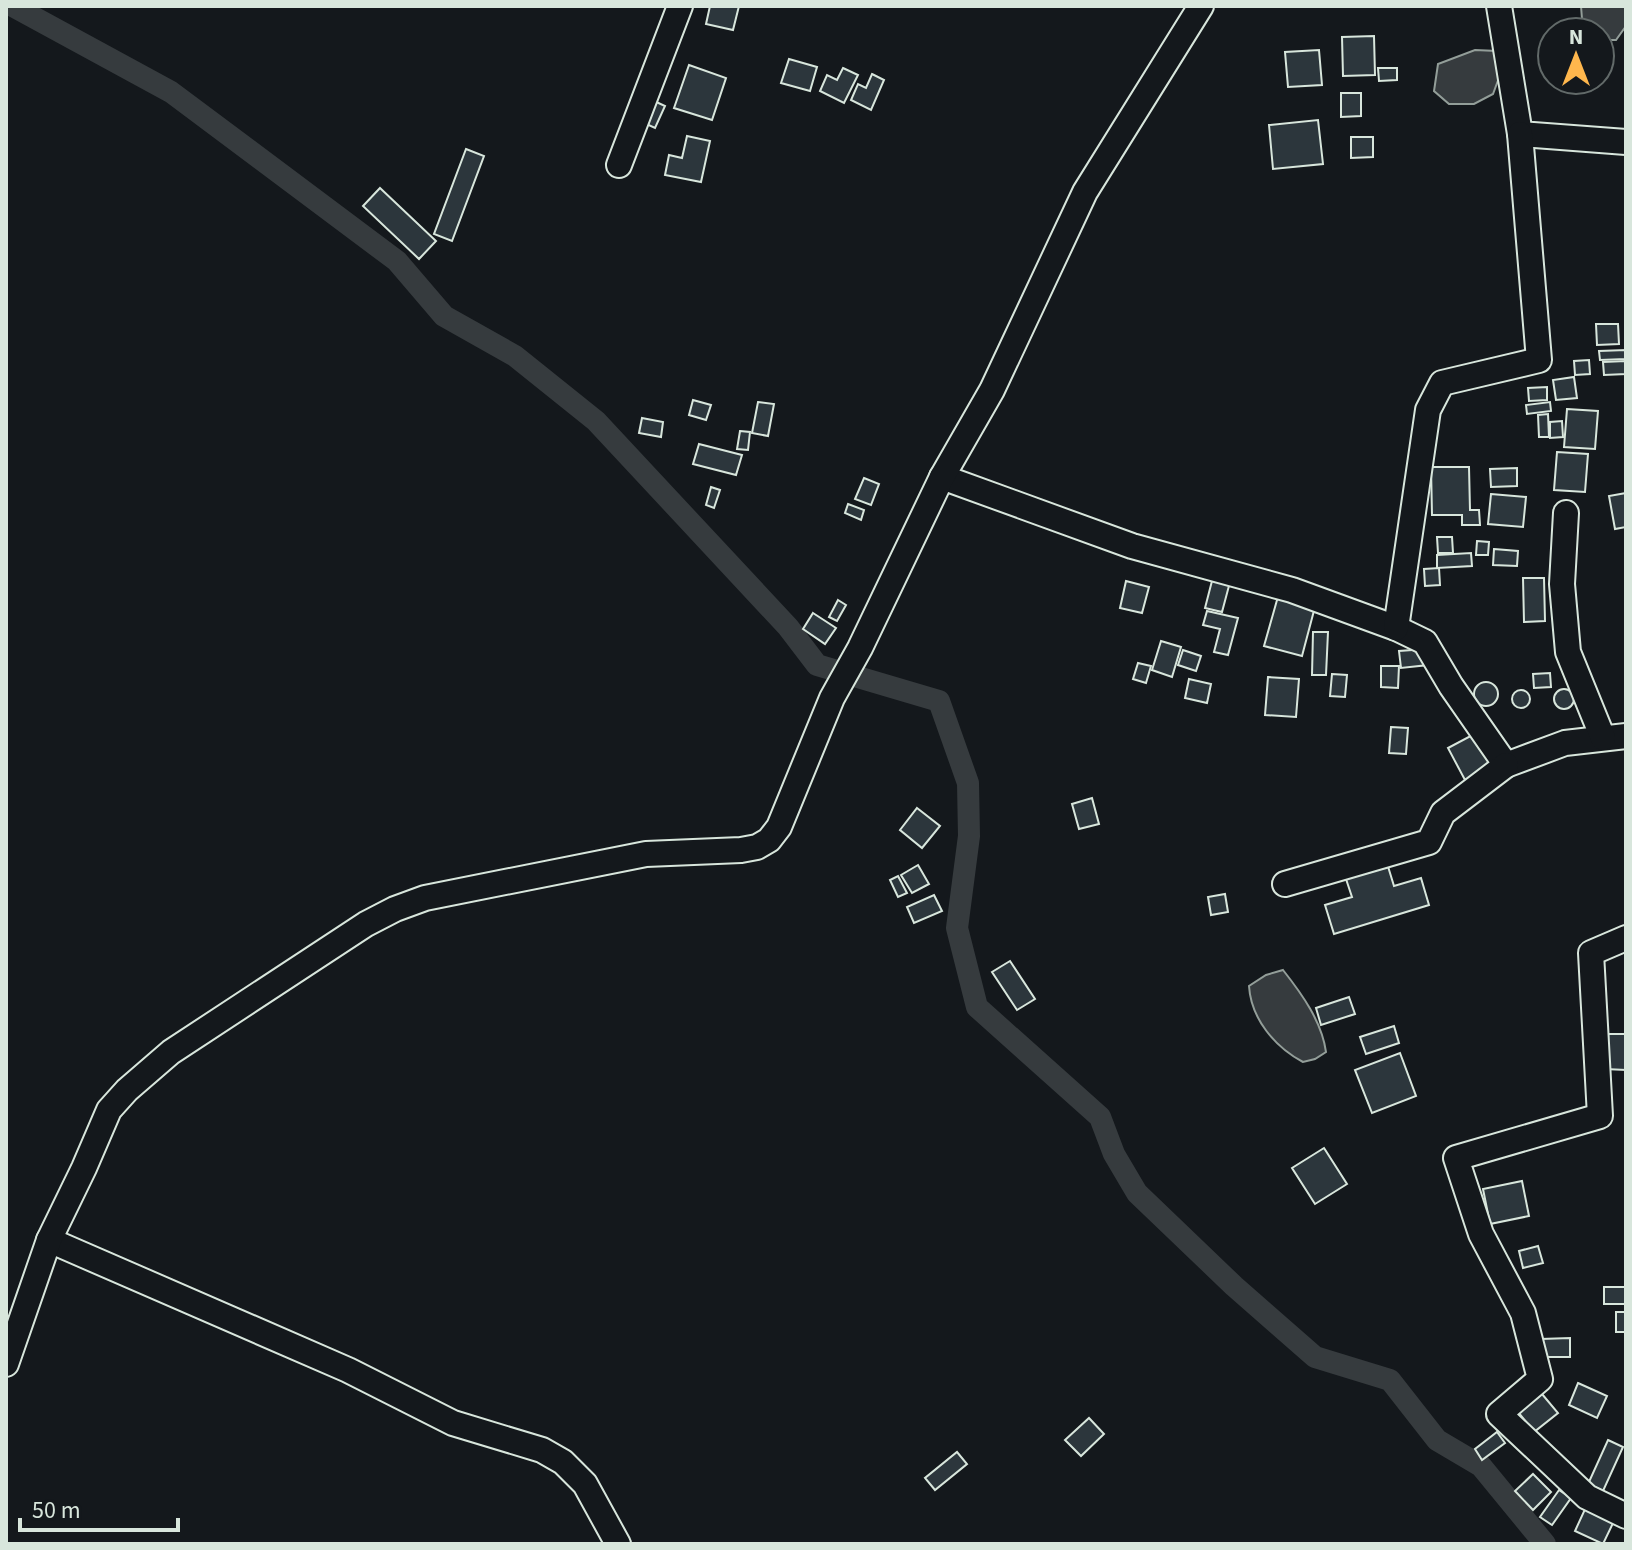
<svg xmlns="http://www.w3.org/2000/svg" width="1632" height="1550" font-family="'Source Sans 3',sans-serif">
<rect width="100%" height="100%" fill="#14181c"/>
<g fill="#363b3e" stroke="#939e99" stroke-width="2">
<path d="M1581,6H1626V26L1616,40H1600V32H1583Z"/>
<path d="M1475,50L1497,51L1500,75L1493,94L1474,104H1449L1434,91L1438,64Z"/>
<path d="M1283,970C1302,994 1322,1022 1326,1052L1315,1059L1303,1062C1275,1047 1251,1019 1249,986L1266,975Z"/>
</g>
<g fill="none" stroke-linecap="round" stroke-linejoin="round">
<path stroke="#363b3e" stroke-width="22" d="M13,6L171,92L397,261L444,316L515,356L596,421L788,627L817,665L939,701L968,783L969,836L957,928L977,1007L1100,1117L1114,1154L1137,1193L1234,1286L1315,1357L1390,1380L1437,1440L1481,1466L1545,1544"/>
</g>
<g fill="#2c363c" stroke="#d8e6dc" stroke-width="2">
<path d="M710,6H739L733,30L706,24Z"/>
<path d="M1374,36L1375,75L1343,76L1342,37Z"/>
<path d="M1319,50L1322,85L1288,87L1285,52Z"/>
<path d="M789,59L817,67L810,91L781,83Z"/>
<path d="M689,65L726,78L712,120L674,108Z"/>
<path d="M843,68L858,75L844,103L820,91L827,75L837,80Z"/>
<path d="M1378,68H1397V80L1379,81Z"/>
<path d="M872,74L884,80L871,110L851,100L858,84L866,88Z"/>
<path d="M1341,93H1361V116L1341,117Z"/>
<path d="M652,100L665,106L655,128L642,122Z"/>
<path d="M1318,120L1323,164L1273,169L1269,125Z"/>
<path d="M687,136L710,141L701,182L665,175L669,155L682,158Z"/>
<path d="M1351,137H1373V157L1351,158Z"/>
<path d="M466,149L484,156L452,241L434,234Z"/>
<path d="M380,188L436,241L419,259L363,206Z"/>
<path d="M1596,324H1618L1619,344L1597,345Z"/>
<path d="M1626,350V359L1600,360L1599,351Z"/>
<path d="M1589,360L1590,374L1575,375L1574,361Z"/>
<path d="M1626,361V374L1604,375L1603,362Z"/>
<path d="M1574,377L1577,398L1556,400L1553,380Z"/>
<path d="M1547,387V400L1529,401L1528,388Z"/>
<path d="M693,400L711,405L706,420L689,415Z"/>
<path d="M758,402L774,404L768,436L752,433Z"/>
<path d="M1550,402L1551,411L1527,414L1526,405Z"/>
<path d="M1567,409L1598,411L1595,449L1564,447Z"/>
<path d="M1548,414L1549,437H1539L1538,415Z"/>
<path d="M642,418L663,422L661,437L639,433Z"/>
<path d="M1562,421L1563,437L1550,438V422Z"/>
<path d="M740,431L750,432L748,450L737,449Z"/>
<path d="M699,444L742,455L736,475L693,464Z"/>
<path d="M1557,452L1588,454L1585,492L1554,490Z"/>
<path d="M1431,467H1469L1470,510H1479L1480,525H1462V515H1432Z"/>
<path d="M1517,468V486L1491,487L1490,469Z"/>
<path d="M864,478L879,484L871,505L855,499Z"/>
<path d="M711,487L720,490L714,508L706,505Z"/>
<path d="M1626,493V527L1615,529L1609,496Z"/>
<path d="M1491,494L1526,497L1523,527L1488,524Z"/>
<path d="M848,504L864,510L861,520L845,513Z"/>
<path d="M1437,537H1452L1453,553H1438Z"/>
<path d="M1477,541L1489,542L1488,555H1476Z"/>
<path d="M1494,549L1518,551L1517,566L1493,565Z"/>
<path d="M1471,553L1472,566L1437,568V555Z"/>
<path d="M1439,568L1440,585L1425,586L1424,569Z"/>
<path d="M1213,577L1230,582L1222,612L1205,608Z"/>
<path d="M1523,578H1544L1545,621L1524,622Z"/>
<path d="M1126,581L1149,587L1142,613L1120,608Z"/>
<path d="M1279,593L1316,603L1302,656L1264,646Z"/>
<path d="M838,600L846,605L837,621L829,617Z"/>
<path d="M1207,611L1238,618L1228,655L1214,652L1220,629L1203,625Z"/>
<path d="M813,613L836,628L825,644L803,629Z"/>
<path d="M1313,632H1328L1326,675H1312Z"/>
<path d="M1161,641L1181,647L1172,677L1152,670Z"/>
<path d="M1426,649L1428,665L1401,668L1399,651Z"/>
<path d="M1183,650L1201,656L1196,671L1178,665Z"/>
<path d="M1138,663L1151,666L1146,683L1133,679Z"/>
<path d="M1381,666H1399L1398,688L1381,687Z"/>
<path d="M1550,673L1551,687L1534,688L1533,674Z"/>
<path d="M1332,674L1347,675L1345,697L1330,696Z"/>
<path d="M1268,677L1299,679L1296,717L1265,715Z"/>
<path d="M1189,679L1211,684L1207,703L1185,698Z"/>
<circle cx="1486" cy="694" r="12"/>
<circle cx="1564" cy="699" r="10"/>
<circle cx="1521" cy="699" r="9"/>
<path d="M1391,727L1408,728L1406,754L1389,753Z"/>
<path d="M1478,732L1496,765L1465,780L1448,748Z"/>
<path d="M1092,798L1099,824L1079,829L1072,804Z"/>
<path d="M917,808L940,826L922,848L900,830Z"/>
<path d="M1386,860L1394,886L1421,878L1429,905L1334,934L1325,905L1352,897L1344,873Z"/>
<path d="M918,865L929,884L912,893L901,875Z"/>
<path d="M898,876L907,893L898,897L890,880Z"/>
<path d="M1225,894L1228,912L1211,915L1208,897Z"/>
<path d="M934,895L942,911L914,923L907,907Z"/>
<path d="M1010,961L1035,999L1017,1010L992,972Z"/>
<path d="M1349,997L1355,1014L1321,1025L1316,1008Z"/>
<path d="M1394,1026L1399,1043L1366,1054L1360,1037Z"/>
<path d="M1606,1034H1626V1070L1605,1069Z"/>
<path d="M1400,1053L1416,1096L1372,1113L1355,1070Z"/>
<path d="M1324,1148L1347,1184L1315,1204L1292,1168Z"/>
<path d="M1522,1181L1529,1216L1490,1224L1483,1189Z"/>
<path d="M1538,1246L1543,1263L1523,1268L1519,1251Z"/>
<rect x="1604" y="1287" width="22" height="17"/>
<rect x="1616" y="1312" width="10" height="20"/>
<path d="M1570,1338V1357H1541V1339Z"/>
<path d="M1578,1383L1607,1396L1597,1418L1569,1405Z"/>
<path d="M1542,1394L1558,1413L1534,1432L1519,1413Z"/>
<path d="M1089,1418L1104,1434L1081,1456L1065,1440Z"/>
<path d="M1497,1432L1505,1443L1482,1460L1475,1449Z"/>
<path d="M1608,1440L1623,1447L1603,1491L1588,1484Z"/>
<path d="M957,1452L967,1464L935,1490L925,1478Z"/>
<path d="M1533,1474L1551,1492L1533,1510L1515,1491Z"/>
<path d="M1559,1490L1571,1498L1552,1525L1540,1517Z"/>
<path d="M1586,1507L1614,1521L1603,1544L1575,1531Z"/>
</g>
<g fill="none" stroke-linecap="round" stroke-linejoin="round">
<defs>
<g id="minor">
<path d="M1499,6L1520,134L1626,142"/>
<path d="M619,165L680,6"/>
<path d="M942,477L1132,546L1292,590L1396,628L1425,642L1451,686L1506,765L1565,743L1626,736"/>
<path d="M1566,513L1562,584L1568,652L1603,738"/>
<path d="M1396,628L1428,410L1442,383L1539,360L1520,134"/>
<path d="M1285,884L1429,842L1443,813L1506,765"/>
<path d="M1626,938L1591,953L1600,1116L1456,1158L1481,1234L1523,1313L1540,1379L1499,1414L1587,1497L1626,1516"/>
<path d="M49,1240L348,1370L453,1423L542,1450L563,1462L585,1484L618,1544"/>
<path d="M6,1364L49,1240L84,1168L109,1110L127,1090L171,1052L366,924L395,909L425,898L646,854L741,850L757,847L769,840L779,827L832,698L860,648L942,477L992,390L1085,192L1201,6"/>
</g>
</defs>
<use href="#minor" stroke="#d8e6dc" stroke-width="28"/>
<use href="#minor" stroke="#14181c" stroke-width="24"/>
</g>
<rect width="1632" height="1550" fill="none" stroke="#d8e6dc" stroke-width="16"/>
<g transform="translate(1576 56)"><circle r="38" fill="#14181c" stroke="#626a69" stroke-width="2"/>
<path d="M0-6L14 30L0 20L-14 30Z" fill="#ffb74d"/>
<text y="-12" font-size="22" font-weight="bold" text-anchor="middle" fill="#d8e6dc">N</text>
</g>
<path d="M20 1518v12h158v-12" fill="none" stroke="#d8e6dc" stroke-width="4"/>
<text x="32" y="1518" font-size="24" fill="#d8e6dc" stroke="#14181c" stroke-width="6" paint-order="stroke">50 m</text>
</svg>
